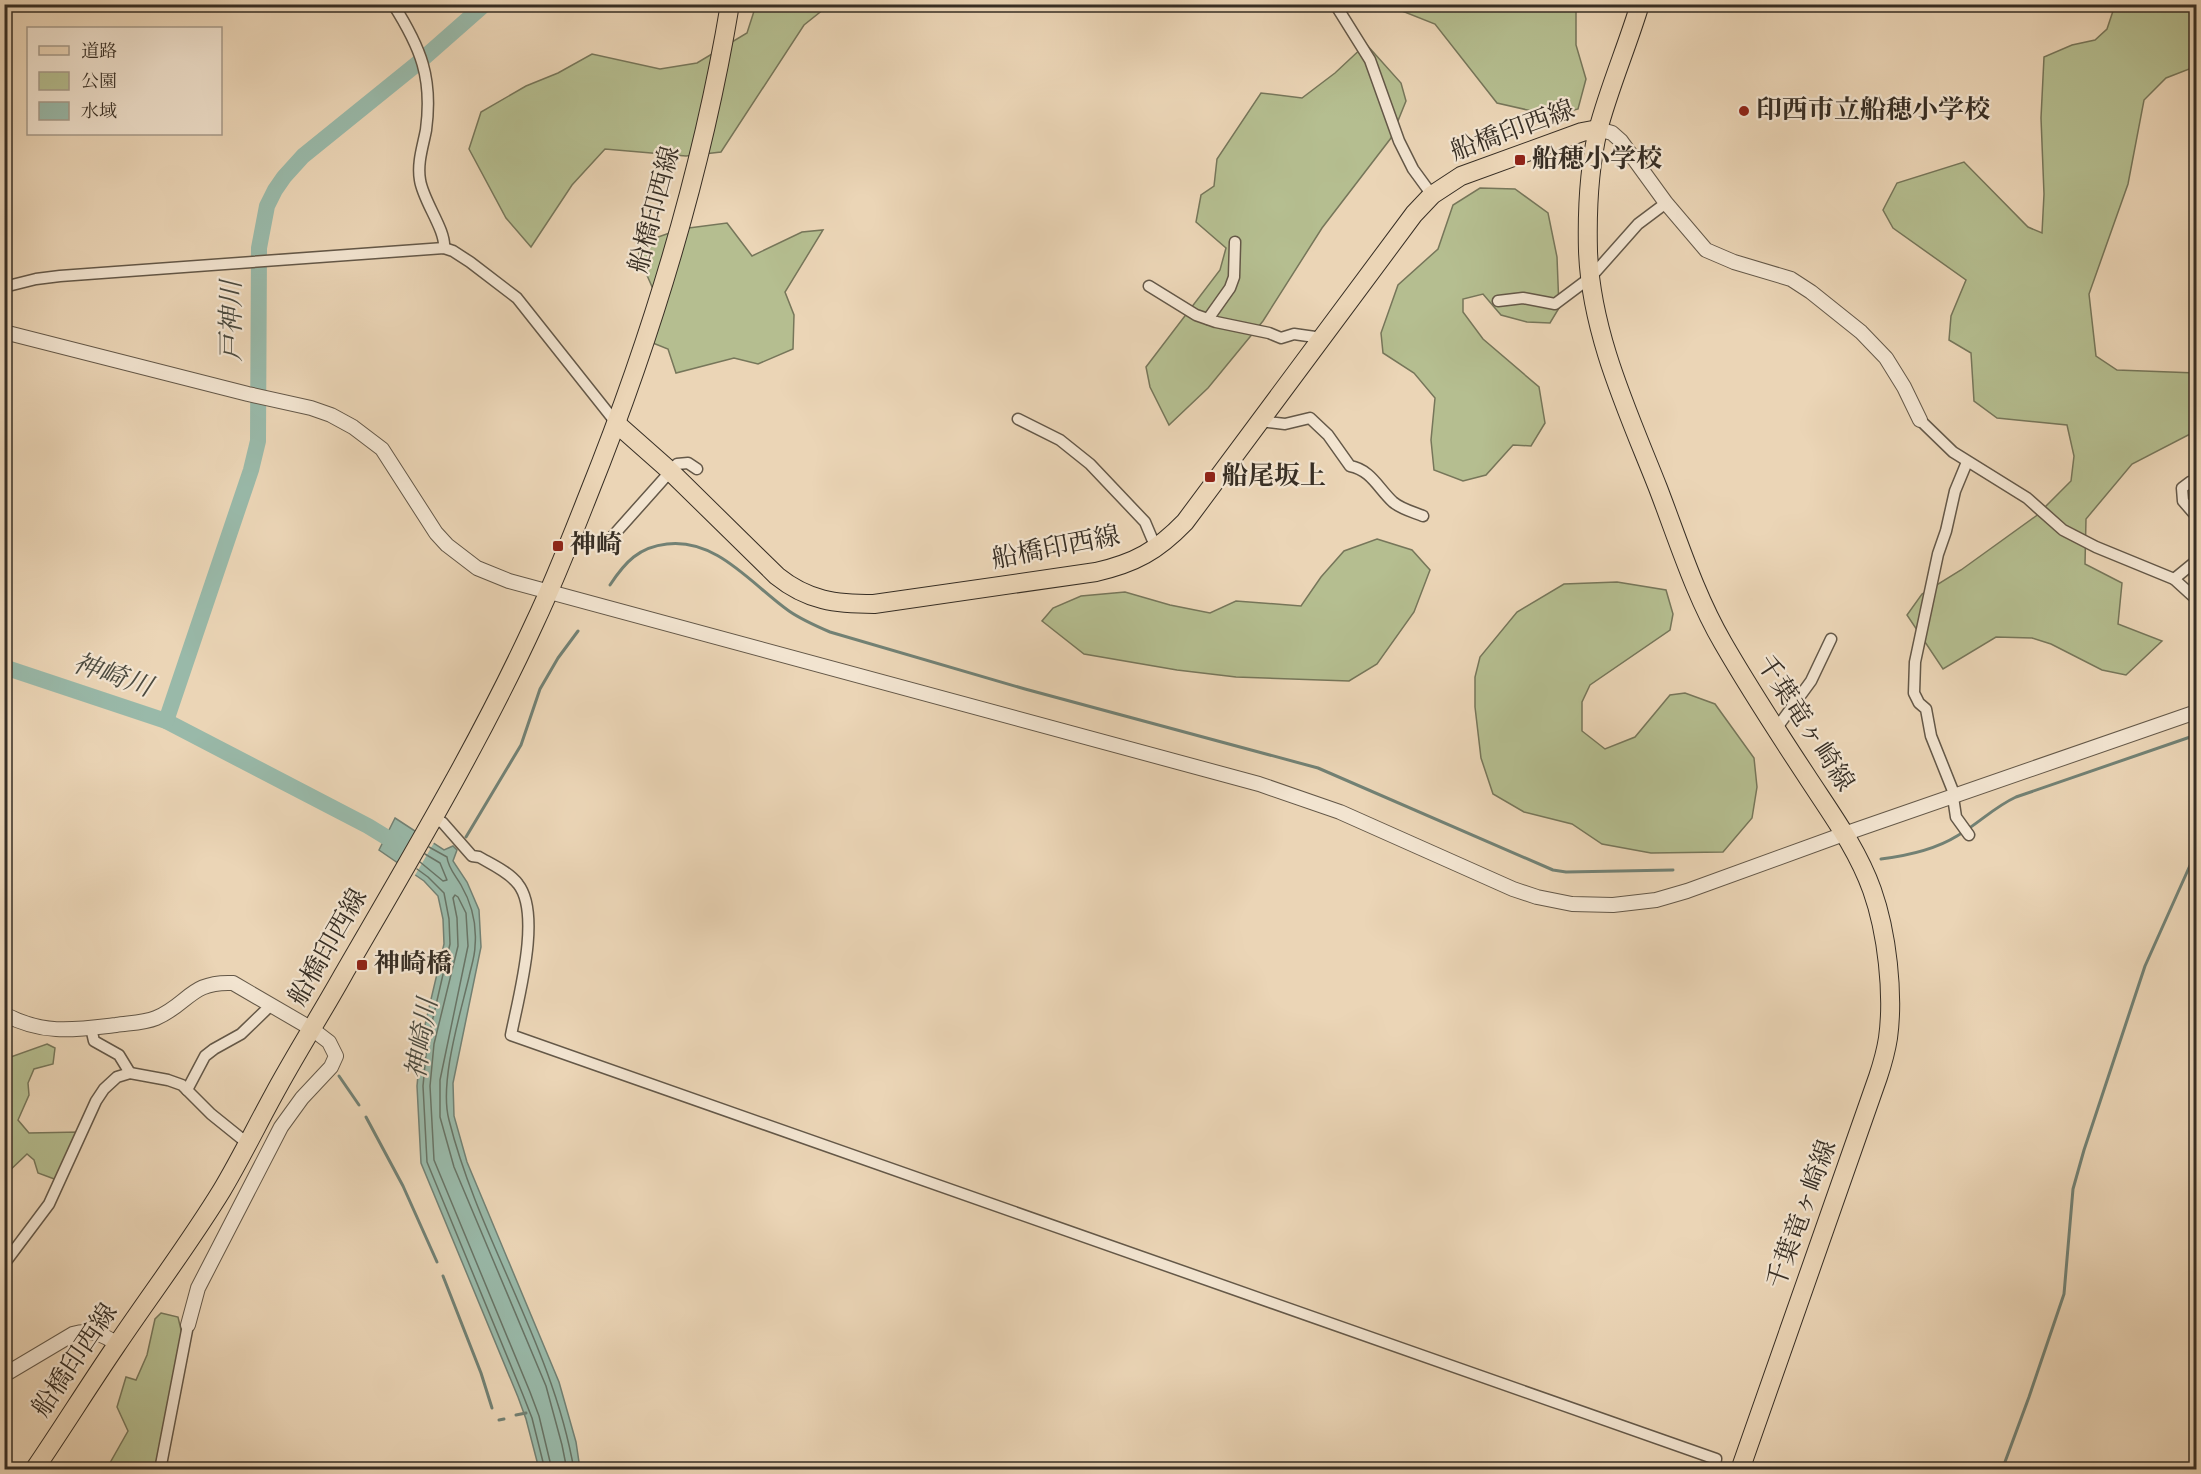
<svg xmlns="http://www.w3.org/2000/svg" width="2201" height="1474" font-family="'Sorts Mill Goudy','Noto Serif JP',serif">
<rect width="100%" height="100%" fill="#ebd5b6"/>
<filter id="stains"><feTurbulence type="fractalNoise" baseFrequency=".00333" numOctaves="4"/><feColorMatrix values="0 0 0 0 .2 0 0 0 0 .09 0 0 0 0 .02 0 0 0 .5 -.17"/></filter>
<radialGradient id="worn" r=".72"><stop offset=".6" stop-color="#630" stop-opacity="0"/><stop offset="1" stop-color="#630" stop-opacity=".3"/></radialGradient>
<g fill="#b5be90" stroke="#76765a" stroke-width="1.5">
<path d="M756,5H829L804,25L721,152L686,156L605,149L572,185L531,247L506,218L469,149L481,112L526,86L558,73L592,54L660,69L697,63L747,33Z"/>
<path d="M1387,5H1576V45L1586,79L1578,109L1554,116L1497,103L1435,24Z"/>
<path d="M2120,5H2196V73L2189,69L2166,78L2144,100L2128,184L2089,294L2096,356L2117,370L2196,373V431L2132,464L2086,519L2085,564L2122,583L2118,624L2162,641L2126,675L2102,670L2051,644L2032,638L1996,637L1943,669L1907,615L1922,594L1961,570L2036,516L2071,481L2074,456L2067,425L1997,418L1974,401L1971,353L1949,340L1951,316L1966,280L1893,228L1883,210L1897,183L1964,162L2028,227L2042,233L2044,194L2041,118L2044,57L2072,45L2095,40L2107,29L2113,11Z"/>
<path d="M1366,44L1401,83L1406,101L1391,138L1322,228L1263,321L1208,388L1169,425L1150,387L1146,367L1220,270L1226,248L1196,222L1201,195L1214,186L1217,159L1261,93L1302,98L1335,73Z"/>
<path d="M1480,188L1515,189L1548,213L1557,257L1559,308L1550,323L1527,322L1501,315L1483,294L1463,299V312L1483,339L1539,387L1545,423L1531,446L1513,445L1486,475L1463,481L1434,470L1431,440L1435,398L1414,373L1383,353L1381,333L1398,285L1438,249L1453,205Z"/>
<path d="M727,223L752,256L802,232L823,230L785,292L794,315L793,349L758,364L734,358L676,373L668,349L638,337L653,289L639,257L638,244L681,229Z"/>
<path d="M1377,539L1412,550L1430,570L1414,612L1377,664L1349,681L1236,677L1177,670L1084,654L1042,621L1053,608L1081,596L1125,592L1170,605L1210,613L1236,601L1301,606L1321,577L1344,551Z"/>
<path d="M1617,582L1666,590L1673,614L1670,630L1590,685L1582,702V731L1605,749L1635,737L1670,695L1685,693L1715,704L1754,758L1757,787L1752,818L1723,852L1651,853L1602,844L1572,824L1524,812L1493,794L1481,758L1475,707V677L1480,657L1517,612L1564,584Z"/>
<path d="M47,1044L55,1048L53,1064L34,1069L28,1083L29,1095L18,1120L29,1133L80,1132L57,1180L38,1173L34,1160L27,1154L5,1175V1059Z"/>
<path d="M161,1313L178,1317L182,1334L155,1469L106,1470L128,1431L117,1407L126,1377L136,1380L147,1355L155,1319Z"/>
</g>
<path fill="#99b9a9" stroke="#728174" stroke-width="1.5" d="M395,818L444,850L453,846L457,850L453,861L467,882L479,910L481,947L453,1083L454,1116L467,1162L559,1382L576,1442L580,1469H539L526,1419L518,1397L421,1163L417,1086L421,1042L444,944L443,919L438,896L424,881L379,850Z"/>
<path fill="#ebd5b6" d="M420,831L435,841L414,877L399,867Z"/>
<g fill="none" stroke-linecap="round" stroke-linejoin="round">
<g stroke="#687466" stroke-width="1.5">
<path d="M429,847L447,857C448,868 456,876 461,885C472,904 477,924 475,946C475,956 471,967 469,977C460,1015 439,1083 449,1120C479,1240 553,1346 574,1470"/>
<path d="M420,862L443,881L447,880L440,863L425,854"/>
<path d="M417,869L428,877L444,893L449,919L450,944L427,1044L423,1086L427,1162L523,1395L532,1418L545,1470"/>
<path d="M552,1470L539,1416L530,1392L434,1160L430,1086L434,1044L458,946L457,918L453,898L455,895L458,897L466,913L468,946L440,1080V1117L454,1167L546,1386L562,1445L567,1470"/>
</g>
<g stroke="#728174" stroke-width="3">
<path d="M610,585C625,562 639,547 667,544C717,538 752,585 789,611C802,620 816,626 830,632L1025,689L1318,768L1553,870L1566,872L1673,870"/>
<path d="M466,837L521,745L540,689L558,658L578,631"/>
<path d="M1881,859C1905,856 1936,849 1957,836C1978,824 1994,807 2016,797L2196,735"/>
<path d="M339,1076L359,1105"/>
<path d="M366,1117L403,1186L437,1262"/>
<path d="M443,1276L481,1373L492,1408"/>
<path d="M516,1415L526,1413"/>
<path d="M499,1420L504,1419"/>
<path d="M2002,1470L2029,1397L2064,1294L2073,1189L2084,1150L2145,966L2196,852"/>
</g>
<g stroke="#99b9a9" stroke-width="16">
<path d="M4,667L166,721L368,826L404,848"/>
<path d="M166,721L251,470L258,441L259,248L267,206L275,190L284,177L303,156L418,63L485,4"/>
</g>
<defs>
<g id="minor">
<path d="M393,4C421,48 433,78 426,130C423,146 417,163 420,180C423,201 446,230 444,248"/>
<path d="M1335,4L1370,60L1399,141L1413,169L1432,195"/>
<path d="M1149,286L1196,315L1216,322L1269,333L1281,338L1294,334L1322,338"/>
<path d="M4,287L36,279L60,276L444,248L453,251L470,262L517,298L617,424"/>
<path d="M1498,301L1523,298L1555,304L1591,277L1638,224L1666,203"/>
<path d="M1208,319L1230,288L1234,277L1235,242"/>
<path d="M1018,419L1060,440L1090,464L1145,522L1156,548"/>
<path d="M1920,420L1953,452L2027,498L2063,530L2096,547L2174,579L2196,599"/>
<path d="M1260,421L1285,424L1310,418L1328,435L1350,466C1371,470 1378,488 1393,502C1401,509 1413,512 1423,516"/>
<path d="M2196,481L2190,482L2182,488L2183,501L2196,516"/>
<path d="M611,538L677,464L688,463L697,469"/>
<path d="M2174,579L2196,561"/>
<path d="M1776,729L1811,681L1831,639"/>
<path d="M1955,796L1931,736L1926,709L1919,703L1914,693L1915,662L1938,554L1946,531L1955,491L1967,462"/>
<path d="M1953,797L1956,817L1969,835"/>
<path d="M434,817L443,823L472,856L479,857C491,864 509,872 518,884C542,914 518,999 511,1035L1716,1459L1714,1470"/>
<path d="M91,1028L94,1041L119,1055L130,1073"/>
<path d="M187,1090L205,1056L214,1049L241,1034L271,1005"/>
<path d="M4,1264L49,1204L96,1101L104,1089L117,1077L130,1073L168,1080L182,1085L211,1114L247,1143"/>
<path d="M160,1470L188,1325"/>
</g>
<g id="tertiary">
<path d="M1598,129L1612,133L1621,141L1666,203L1706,250L1734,262L1791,279L1811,292L1861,332L1886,358L1904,387L1920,420"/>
<path d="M4,332L248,394L311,408L331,415L353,427L382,449L436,533L447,545L477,568L509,581L1259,784L1340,812L1513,889L1537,897L1572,904L1613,905L1656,900L1687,891L1844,834L2196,712"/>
<path d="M4,1014C43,1035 74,1030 116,1025C129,1023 144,1023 156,1018C189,1004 190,981 233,983L312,1029L329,1042L336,1056L331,1067L302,1098L281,1127L198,1288L188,1325"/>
<path d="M4,1375L73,1334C90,1329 103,1334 117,1344"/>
</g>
<g id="primary">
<path d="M1640,4C1627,47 1609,88 1598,130C1589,168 1587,212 1588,251C1591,334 1628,412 1658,488C1678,540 1695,595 1723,643C1749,688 1777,731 1806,775C1830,812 1857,848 1872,890C1887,932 1894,994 1888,1038C1886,1051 1882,1065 1878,1077L1740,1470"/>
<path d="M617,424L669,470L777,576C808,601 836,604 874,604L1096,572C1135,563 1157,551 1185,522L1414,214L1432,195L1461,176L1582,132L1598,129"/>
<path d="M34,1470C62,1429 88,1387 116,1346C151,1294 189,1244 222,1190C240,1160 256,1127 273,1096C295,1055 320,1016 343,975C410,859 479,744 535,622C555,580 572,536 589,493C652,336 702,172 730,4"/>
</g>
</defs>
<use href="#minor" stroke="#645848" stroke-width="13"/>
<use href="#tertiary" stroke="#645848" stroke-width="16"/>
<use href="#primary" stroke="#372e24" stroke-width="20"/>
<use href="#minor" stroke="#f2e4d0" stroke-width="10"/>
<use href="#tertiary" stroke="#f2e4d0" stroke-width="14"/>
<use href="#primary" stroke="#ebd5b6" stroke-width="18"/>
</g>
<g fill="#8f2418" stroke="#f2e4d0" stroke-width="2">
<circle cx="1744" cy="111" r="6"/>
<rect x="1514" y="154" width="12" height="12" rx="3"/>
<rect x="1204" y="471" width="12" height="12" rx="3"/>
<rect x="552" y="540" width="12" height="12" rx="3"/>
<rect x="356" y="959" width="12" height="12" rx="3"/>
</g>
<g text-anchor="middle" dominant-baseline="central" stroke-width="4.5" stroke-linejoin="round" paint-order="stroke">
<g font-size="26" font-weight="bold" fill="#372e24" stroke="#f2e4d0" text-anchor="start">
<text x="1756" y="111">印西市立船穂小学校</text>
<text x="1532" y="160">船穂小学校</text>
<text x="1222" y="477">船尾坂上</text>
<text x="570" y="546">神崎</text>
<text x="374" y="965">神崎橋</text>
</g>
<g font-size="26" fill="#372e24" stroke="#f2e4d0">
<text transform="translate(1513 132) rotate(-20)">船橋印西線</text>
<text transform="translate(656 210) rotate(-75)">船橋印西線</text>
<text transform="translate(1056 549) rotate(-11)">船橋印西線</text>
<text transform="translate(1804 724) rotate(57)">千葉竜ヶ崎線</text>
<text transform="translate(329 948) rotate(-60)">船橋印西線</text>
<text transform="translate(1803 1215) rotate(-70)">千葉竜ヶ崎線</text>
<text transform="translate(76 1361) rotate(-56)">船橋印西線</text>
</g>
<g font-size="27" font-style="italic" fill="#4b4a3f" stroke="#f2e4d0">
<text transform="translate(233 321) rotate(-90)">戸神川</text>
<text transform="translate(112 677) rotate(19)">神崎川</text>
<text transform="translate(424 1039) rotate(-81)">神崎川</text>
</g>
</g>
<rect width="2201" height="1474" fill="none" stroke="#ebd5b6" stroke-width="24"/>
<rect x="6" y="6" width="2189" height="1462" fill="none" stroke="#372e24" stroke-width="3"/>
<rect x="12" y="12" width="2177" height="1450" fill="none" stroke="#372e24" stroke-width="1.5"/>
<rect x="27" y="27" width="195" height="108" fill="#f2e4d0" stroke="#a79b8b" stroke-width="1.5"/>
<rect x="39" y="46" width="30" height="9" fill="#ebd5b6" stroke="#a79b8b" stroke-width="1.5"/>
<text x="81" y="57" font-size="18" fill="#372e24">道路</text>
<rect x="39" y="72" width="30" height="18" fill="#b5be90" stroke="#a79b8b" stroke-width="1.5"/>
<text x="81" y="87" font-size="18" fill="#372e24">公園</text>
<rect x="39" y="102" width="30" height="18" fill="#99b9a9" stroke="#a79b8b" stroke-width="1.5"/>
<text x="81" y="117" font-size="18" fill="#372e24">水域</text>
<rect width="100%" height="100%" filter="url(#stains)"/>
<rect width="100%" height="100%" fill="url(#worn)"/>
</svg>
